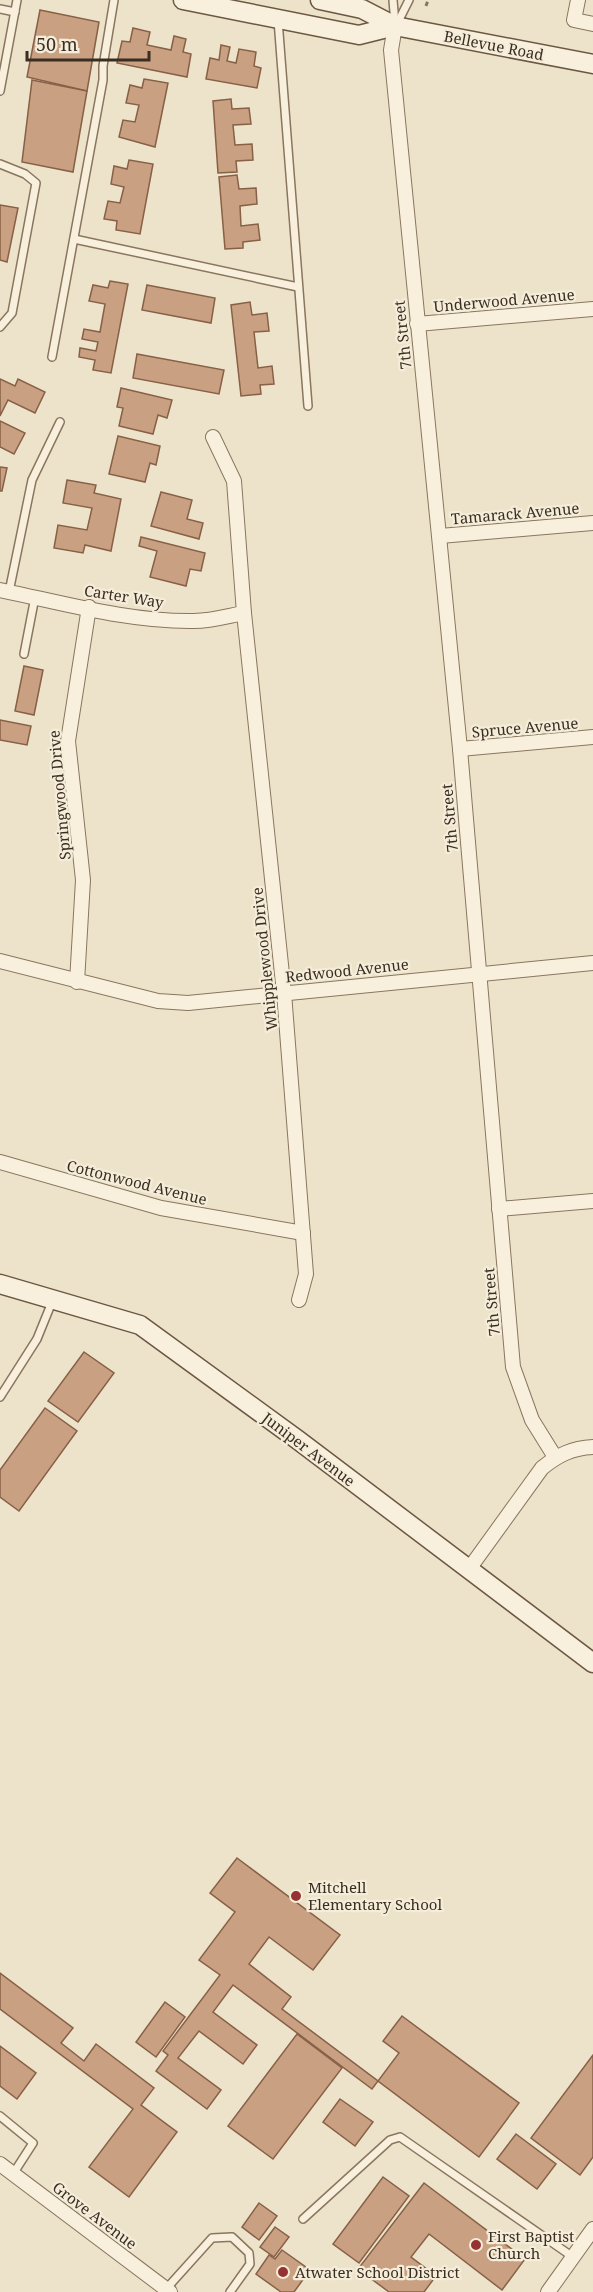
<svg xmlns="http://www.w3.org/2000/svg" width="593" height="2292" font-family="'Noto Serif',serif">
<rect width="100%" height="100%" fill="#ede3ca"/>
<g fill="#c9a082" stroke="#876046" stroke-width="1.5">
<path d="M40,10L99,22L87,91L27,77Z"/>
<path d="M133,28L150,32L147,45L171,50L174,36L186,39L183,52L191,54L187,77L117,63L122,41L130,42Z"/>
<path d="M221,45L230,47L227,61L236,63L239,49L256,52L254,66L261,68L257,88L206,79L210,58L219,60Z"/>
<path d="M144,79L168,83L155,147L119,137L123,120L135,122L139,105L126,103L130,85L142,88Z"/>
<path d="M32,80L87,91L73,172L22,162Z"/>
<path d="M231,99L232,109L249,108L251,124L233,125L235,145L252,144L253,160L236,161L237,172L218,173L213,101Z"/>
<path d="M129,160L153,164L140,234L116,230L117,221L104,219L108,201L120,203L124,187L111,184L114,166L127,169Z"/>
<path d="M237,175L239,189L256,188L257,204L240,206L241,226L258,224L260,240L243,242V248L225,249L219,177Z"/>
<path d="M0,205L18,208L7,262L0,260Z"/>
<path d="M110,281L128,284L111,373L93,370L95,360L79,357L80,348L96,351L98,342L82,339L84,329L100,332L105,304L89,301L93,285L108,288Z"/>
<path d="M147,285L215,298L211,323L142,310Z"/>
<path d="M250,302L252,315L267,313L269,331L254,332L258,368L272,366L274,384L260,385L261,394L241,396L231,305Z"/>
<path d="M137,354L224,370L219,394L133,378Z"/>
<path d="M0,379L15,386L18,379L45,392L35,413L8,400L0,416Z"/>
<path d="M121,388L172,400L167,418L158,415L153,434L119,426L123,408L117,407Z"/>
<path d="M0,421L25,433L14,454L0,447Z"/>
<path d="M118,436L160,446L156,465L150,463L145,482L109,474Z"/>
<path d="M0,467L7,468L2,491H0Z"/>
<path d="M67,480L96,485L94,493L121,499L111,551L85,545L83,553L54,548L58,525L87,530L92,508L63,503Z"/>
<path d="M161,492L192,500L187,519L203,523L199,539L151,526Z"/>
<path d="M141,537L205,553L201,571L190,569L186,586L150,577L157,551L139,546Z"/>
<path d="M24,666L43,670L34,715L15,711Z"/>
<path d="M0,720L31,726L27,745L0,740Z"/>
<path d="M84,1352L114,1373L78,1422L48,1401Z"/>
<path d="M45,1408L77,1431L19,1511L0,1497V1470Z"/>
<path d="M237,1858L340,1935L313,1970L269,1937L249,1964L291,1997L282,2009L378,2081L372,2089L233,1985L213,2012L257,2045L243,2064L199,2031L178,2058L221,2090L207,2109L156,2071L168,2055L163,2051L220,1975L199,1960L235,1912L210,1893Z"/>
<path d="M0,1973L73,2028L61,2043L84,2061L96,2044L154,2088L141,2105L177,2132L129,2197L89,2167L133,2109L0,2009Z"/>
<path d="M165,2002L185,2017L156,2057L136,2042Z"/>
<path d="M402,2016L519,2103L479,2157L378,2081L399,2053L383,2041Z"/>
<path d="M297,2034L342,2068L273,2159L228,2126Z"/>
<path d="M0,2046L36,2073L17,2099L0,2086Z"/>
<path d="M593,2055V2157L580,2175L531,2138Z"/>
<path d="M340,2099L373,2122L355,2146L323,2122Z"/>
<path d="M516,2134L556,2164L537,2189L497,2159Z"/>
<path d="M383,2177L409,2196L359,2263L333,2244Z"/>
<path d="M424,2183L525,2259L502,2290L429,2234L411,2257L436,2276L424,2292H389L358,2269Z"/>
<path d="M259,2203L277,2216L259,2240L242,2227Z"/>
<path d="M275,2227L289,2237L274,2257L260,2247Z"/>
<path d="M282,2250L310,2270L294,2292H281L256,2274L269,2255L275,2259Z"/>
</g>
<g fill="none" stroke-linecap="round" stroke-linejoin="round">
<defs>
<g id="lane">
<path d="M393,0L395,24"/>
<path d="M0,9L15,12"/>
<path d="M278,20L308,406"/>
<path d="M397,24L409,0"/>
<path d="M0,91L17,0"/>
<path d="M0,164L25,174L36,183L12,313L0,327"/>
<path d="M74,239L298,287"/>
<path d="M52,357L103,80V66L114,0"/>
<path d="M9,592L32,480L60,422"/>
<path d="M24,654L35,597"/>
<path d="M0,1397L37,1339L52,1302"/>
<path d="M0,2116L33,2143L13,2174"/>
<path d="M303,2219L390,2140L400,2137L573,2257"/>
<path d="M166,2289L212,2238L232,2237L249,2253L250,2264L230,2292"/>
</g>
<g id="street">
<path d="M578,0L574,20L593,24"/>
<path d="M395,26L391,50L460,749L513,1367L532,1420L555,1457"/>
<path d="M417,324L593,309"/>
<path d="M213,437L234,481L244,613L284,993L306,1274L299,1300"/>
<path d="M440,536L593,523"/>
<path d="M0,590C64,603 129,622 194,621C211,621 228,616 244,613"/>
<path d="M460,749L593,737"/>
<path d="M0,961L158,1001L188,1003L593,963"/>
<path d="M77,982L83,880L68,741L89,607"/>
<path d="M0,1162L161,1208L303,1233"/>
<path d="M499,1209L593,1201"/>
<path d="M469,1569L542,1468C558,1455 572,1448 593,1447"/>
<path d="M0,2164L170,2292"/>
<path d="M548,2292L593,2229"/>
</g>
<g id="secondary">
<path d="M183,0L359,35L395,26"/>
<path d="M320,0L362,9L395,26L593,64"/>
<path d="M0,1284L140,1325L298,1440L593,1663"/>
</g>
</defs>
<use href="#lane" stroke="#89765f" stroke-width="10"/>
<use href="#street" stroke="#89765f" stroke-width="16"/>
<use href="#secondary" stroke="#6b5742" stroke-width="21"/>
<path stroke="#89765f" stroke-width="3" stroke-dasharray="4.5 3" stroke-linecap="butt" d="M426,6L428,0"/>
<use href="#lane" stroke="#f8f0dd" stroke-width="7"/>
<use href="#street" stroke="#f8f0dd" stroke-width="14"/>
<use href="#secondary" stroke="#f8f0dd" stroke-width="18"/>
</g>
<g fill="#953232" stroke="#f5edd9" stroke-width="2">
<circle cx="296" cy="1896" r="6"/>
<circle cx="476" cy="2245" r="6"/>
<circle cx="283" cy="2272" r="6"/>
</g>
<g text-anchor="middle" dominant-baseline="central" stroke-width="4.5" stroke-linejoin="round" paint-order="stroke">
<g font-size="15" fill="#3a2e22" stroke="#f5edd9">
<text transform="translate(494 45) rotate(11)">Bellevue Road</text>
<text transform="translate(504 300) rotate(-5)">Underwood Avenue</text>
<text transform="translate(402 335) rotate(-96)">7th Street</text>
<text transform="translate(515 513) rotate(-5)">Tamarack Avenue</text>
<text transform="translate(124 596) rotate(9)">Carter Way</text>
<text transform="translate(525 727) rotate(-5)">Spruce Avenue</text>
<text transform="translate(59 795) rotate(-95)">Springwood Drive</text>
<text transform="translate(449 818) rotate(-95)">7th Street</text>
<text transform="translate(264 959) rotate(-96)">Whipplewood Drive</text>
<text transform="translate(347 970) rotate(-6)">Redwood Avenue</text>
<text transform="translate(137 1182) rotate(14)">Cottonwood Avenue</text>
<text transform="translate(491 1302) rotate(-95)">7th Street</text>
<text transform="translate(309 1449) rotate(37)">Juniper Avenue</text>
<text transform="translate(95 2215) rotate(37)">Grove Avenue</text>
</g>
<g font-size="15" fill="#3a2e22" stroke="#f5edd9" text-anchor="start">
<text x="308" y="1887">Mitchell<tspan x="308" dy="17">Elementary School</tspan></text>
<text x="488" y="2236">First Baptist<tspan x="488" dy="17">Church</tspan></text>
<text x="295" y="2272">Atwater School District</text>
</g>
</g>
<path d="M27 51v9h122v-9" fill="none" stroke="#3a2e22" stroke-width="3"/>
<text x="36" y="51" font-size="18" fill="#3a2e22" stroke="#f5edd9" stroke-width="4.5" paint-order="stroke">50 m</text>
</svg>
